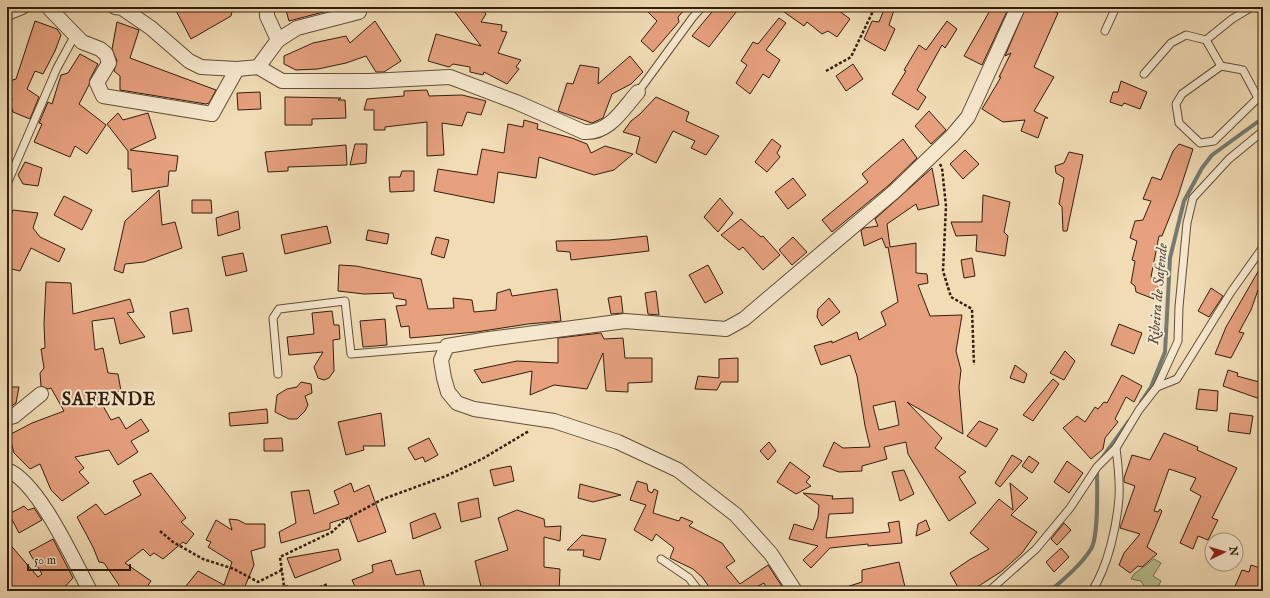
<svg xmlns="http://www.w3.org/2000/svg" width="1270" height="598" font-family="'IM FELL English',serif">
<rect width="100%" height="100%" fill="#f1dcb5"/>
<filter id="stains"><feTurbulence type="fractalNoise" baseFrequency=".005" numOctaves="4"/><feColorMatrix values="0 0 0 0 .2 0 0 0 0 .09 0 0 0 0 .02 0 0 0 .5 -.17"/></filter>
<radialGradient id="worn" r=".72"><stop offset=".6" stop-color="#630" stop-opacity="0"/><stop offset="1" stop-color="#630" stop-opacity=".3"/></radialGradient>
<path fill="#b8c18f" stroke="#76704e" d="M1154,559L1161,563L1153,576L1161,581L1157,589H1146L1141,581L1131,579L1134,574Z"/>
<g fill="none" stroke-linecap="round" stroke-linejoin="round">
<g stroke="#737b73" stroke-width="4">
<path d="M1141,402L1151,387L1165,352L1170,258L1184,201L1202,168L1212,155L1263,118"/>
<path d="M1100,461L1129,421"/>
<path d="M1050,591C1064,579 1081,565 1091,549C1099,536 1097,486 1097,469"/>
</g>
</g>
<g fill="#e6a07e" stroke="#331e0d" fill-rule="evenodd">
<path d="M174,7H233L231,16L191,39Z"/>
<path d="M285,7H331V10L289,21Z"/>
<path d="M451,7H480L486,14L481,22L502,25L501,31L507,32L498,53L521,60L516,67L519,69L507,84L484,72L483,75L470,72V67L453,64L449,67L428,61L436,34L481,46Z"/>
<path d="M643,7H687L678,17L679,22L653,52L641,41L657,21Z"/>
<path d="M716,7H740L709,47L692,36Z"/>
<path d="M777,7H834L850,19L837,37L828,31L822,34L807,22L804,26Z"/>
<path d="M885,7H895L889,25L895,29L885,51L864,39L872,21L879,22Z"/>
<path d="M992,7H1009L982,65L964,56Z"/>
<path d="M1026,7H1051L1050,10L1058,13L1034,67L1054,77L1034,111L1048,118H1045L1038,138L1021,131L1025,120L1003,122L982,109L1001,77H999L1011,53L1005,56Z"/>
<path d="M779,18L786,23L766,50L780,60L769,78L763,74L750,94L736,83L747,65L741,61L753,42L758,44Z"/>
<path d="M35,21L57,29L61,35L55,51L43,74L35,71L27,89L39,97L30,119L13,112L11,106L12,98L7,94V87L9,81L16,79Z"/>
<path d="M375,21L401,61L384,72H376L366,56L346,63L318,69L296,70L284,64V56L313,43L346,36L350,43Z"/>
<path d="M947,21L957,29L945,48L942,45L917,90L926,97L918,110L892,94L906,71L904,70L919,45L926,50Z"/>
<path d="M117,22L139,30L130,58L216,90L209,103L206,104L120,90V76L114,71L117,61L112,49Z"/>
<path d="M80,54L98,64L90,79L89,85L79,104L106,125L87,154L75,146L70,157L34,142L42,124L39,123L48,102L52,104L61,75L68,73Z"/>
<path d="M630,56L643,72L631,84L612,94L603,118L592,123L558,111L567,83L573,84L580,65L599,68L598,84Z"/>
<path d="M853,64L863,79L846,91L836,76Z"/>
<path d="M1121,81L1147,92L1140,109L1124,103L1122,106L1110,102L1113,92H1118Z"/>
<path d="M427,90L429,96L462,95L486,101L481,115L467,112L462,126L442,123L444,155L427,156V122L385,127V130H374V110H364L367,99L404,96V91Z"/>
<path d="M260,92L261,109L238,110L237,93Z"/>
<path d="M285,97L341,98L338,100H345L346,118L312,119V125H285Z"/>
<path d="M656,97L689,112L686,121L719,136L706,155L691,148L695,141L673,131L656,163L636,153L640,137L623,132L631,121L640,114Z"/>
<path d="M929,111L946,130L931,144L915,126Z"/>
<path d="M118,113L123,120L148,113L156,138L130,150L178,156L176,171H169L168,186L132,192L131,169H128V151L107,124Z"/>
<path d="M524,120L538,124L537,129L572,138L587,144L591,153L605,146L633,154L614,170L594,175L539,157L536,178L498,172L494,203L434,191L438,169L477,175L482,149L504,153L508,124L523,127Z"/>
<path d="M772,139L781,146L777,153L780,157L767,172L755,162Z"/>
<path d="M903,139L917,158L889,185L832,232L822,220L868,182L862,174Z"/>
<path d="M355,144H367L366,163L350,165Z"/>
<path d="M1179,144L1193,149L1178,196L1162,236H1159L1151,277L1160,281L1154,299L1136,292L1135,286L1131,283L1135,261L1132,260L1137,241L1130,238L1135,221L1143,220L1151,201L1143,199L1152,177L1161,180L1173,151Z"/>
<path d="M346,145L347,165L288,167V171L268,172L265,152Z"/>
<path d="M965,150L979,164L963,179L950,164Z"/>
<path d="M1069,152L1083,155L1067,231H1063L1062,207L1059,204L1064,178L1056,173L1055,166L1064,163Z"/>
<path d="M25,162L42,168L38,186L23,184L18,175Z"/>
<path d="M932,168L939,205L918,210L916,204L887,224L890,247L916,243V273L927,274L928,283L918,285L930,316L962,315L956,351L961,370L959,387L963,434L907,402L942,438L935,448L966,472L959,477L976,503L949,521L908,454L906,442L884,447L887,459L862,466V471L839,472L823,466L834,442L843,448L870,447L865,426L857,376L850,355L821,365L814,346L832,341V343L857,332L859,340L886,325L881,312L898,302L888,247L886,248L882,238L864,246L861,231L864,228L878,226L875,219ZM895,401L899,425L879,430L873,406Z"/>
<path d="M402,171H414V191L390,192L389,177H400Z"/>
<path d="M793,178L806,195L788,209L775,192Z"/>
<path d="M159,190L162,225L175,222L182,248L144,262L125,264L123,273L114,270L125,221Z"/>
<path d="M983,195L1010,202L1004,232L1008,236L1005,256L976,251L977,235L956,236L951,222H982Z"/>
<path d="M64,196L92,210L82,230L54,215Z"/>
<path d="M720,198L733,213L718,232L704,217Z"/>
<path d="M192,200H211L212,213H192Z"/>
<path d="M13,210L38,213L33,228L40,237L65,249L59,262L31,248L20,271L7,268L9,245H7V227Z"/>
<path d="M238,211L240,229L218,236L216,218Z"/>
<path d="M741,219L761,237L763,236L780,255L763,270L743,247L739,250L721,235Z"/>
<path d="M327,226L331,243L285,254L281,235Z"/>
<path d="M368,230L389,234L387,244L366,240Z"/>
<path d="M647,236L649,251L571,260L570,252L557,251L556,241L609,240Z"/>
<path d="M436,237L449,240L444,258L431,254Z"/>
<path d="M793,237L807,252L792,265L779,250Z"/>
<path d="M243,253L247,271L226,276L222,257Z"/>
<path d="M972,258L975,276L964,278L961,260Z"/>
<path d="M1263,263V293L1258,290L1251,310L1239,332L1244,333L1231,358L1215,354L1226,327Z"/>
<path d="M339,265L356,266L421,279L428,309L454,308L453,298L472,300L474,312L496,310L497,293L510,289L512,296L557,289L561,321L528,324L476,332L410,338L409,326L401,327L396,306L406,305V300L394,298L393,293L364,294L338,291Z"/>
<path d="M708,265L723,293L705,303L689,275Z"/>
<path d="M46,282L71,283L73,314L130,299L134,312L127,313L145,337L120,344L114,318L92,321L95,350L103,348L108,373L118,374L121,391L98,397L111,420L119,417L126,429L141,419L149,431L131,441L138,452L118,465L109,450L75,457L84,468L79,472L89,483L62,501L51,490L40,464L30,469L14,453L9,435L32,423L64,411L51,388L48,389L41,386L40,373L44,368L41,349L45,348L44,324Z"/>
<path d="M1211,288L1223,296L1209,317L1198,311Z"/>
<path d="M656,291L659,315L648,314L645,293Z"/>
<path d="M621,296L623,313L611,314L608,298Z"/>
<path d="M829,298L840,312L822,326L817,317L818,309Z"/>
<path d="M188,308L192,331L173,334L170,312Z"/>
<path d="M332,311L334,325H339L340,339L333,340L334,371L329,378L324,380L318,378L314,367L323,352L289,355L287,337L314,334L312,313Z"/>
<path d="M385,319L387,345L363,347L360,321Z"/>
<path d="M1119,324L1142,333L1134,354L1111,345Z"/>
<path d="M601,333L604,339L623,338L625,358H652V382L628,383V392L606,391L603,353L587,389L554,385L530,395L532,371L482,383L474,370L517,361L558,363V338Z"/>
<path d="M1065,351L1075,361L1064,380L1050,373Z"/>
<path d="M738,358V382H721L717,390L695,389L698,376L719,378V359Z"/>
<path d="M1015,365L1027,374L1024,383L1010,378Z"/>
<path d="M1228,370L1238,373L1237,376L1263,383V400L1223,386Z"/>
<path d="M1122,375L1142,386L1134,402L1126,397L1115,419L1118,422L1105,438L1103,449L1091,459L1063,428L1077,416L1085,422L1095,407L1098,409L1104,402L1107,403Z"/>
<path d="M1053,379L1059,384L1033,421L1023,415Z"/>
<path d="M301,382L311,384L312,393L305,396L308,405L305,411L297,419H289L275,412L277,395L287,389L297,387Z"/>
<path d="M7,387H19L16,403L7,409Z"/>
<path d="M1199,389L1218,391L1217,411L1196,409Z"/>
<path d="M267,409L268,423L230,426L229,413Z"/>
<path d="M381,413L385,446H363L364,450L346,455L338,422Z"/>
<path d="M1230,413L1253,416L1250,434L1228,431Z"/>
<path d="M979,421L998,429L986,447L967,436Z"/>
<path d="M1164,433L1198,447L1197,450L1237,468L1212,518L1218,520L1208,540L1198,536L1193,549L1180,543L1201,496L1190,490L1196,478L1169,469L1154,511L1158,512L1160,509L1162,511L1147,547L1157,554L1142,567L1138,566L1130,573L1119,565L1124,553L1140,534L1120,528L1135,486L1124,482V478L1132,455L1150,460Z"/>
<path d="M282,438L283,451H264V439Z"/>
<path d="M429,438L438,455L425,462L423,457L415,460L408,448Z"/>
<path d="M769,442L776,451L768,460L760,451Z"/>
<path d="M1012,455L1022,461L1000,487L995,483Z"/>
<path d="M1029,456L1039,463L1032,473L1022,466Z"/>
<path d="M1067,461L1083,473L1069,493L1054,482Z"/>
<path d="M790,462L810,477L806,482L811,486L796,494L777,482Z"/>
<path d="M511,466L514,481L494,486L490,470Z"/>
<path d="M904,470L914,494L900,501L892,472Z"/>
<path d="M151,473L186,518L181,522L194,534L186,544L183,542L163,559L154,553L150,556L143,549L125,563L151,581L144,591H123L104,563L99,562L93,547L77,517L96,504L105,515L141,495L133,481Z"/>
<path d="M637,481L647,484L648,491L652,493L654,489L658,491L653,513L679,521L681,517L693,522L689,526L722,543L735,561L726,567L740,584L768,565L785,591H768L764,583L748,591H712L702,577L693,569L670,558L674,548L656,534L652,541L634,530L646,505L630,500Z"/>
<path d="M351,483L354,492L369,485L386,532L358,542L349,517L330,523V529L281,543L279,532L296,523L291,492L309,490L314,514L339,504L334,491Z"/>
<path d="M1010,483L1028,498L1011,515L1037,532L1022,553L1002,571L971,591H960L950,573L969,560L989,549L970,533L999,499L1013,510Z"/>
<path d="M580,484L621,495L593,502L578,498Z"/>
<path d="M803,493L833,496L832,499L853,498V513L829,514L826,538L890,532L888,523L899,521L902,543L868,546V544L830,548L811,568L803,560L818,546L789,539L794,524L813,530L818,517L819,505Z"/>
<path d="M478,498L481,517L461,522L458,503Z"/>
<path d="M24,506L28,510L34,508L42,520L19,533L9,514Z"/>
<path d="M517,510L544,519L545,527L561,526L560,541L544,537V567L560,569L559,591H482L475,561L508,550L498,518Z"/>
<path d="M435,513L441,528L413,539L410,523Z"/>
<path d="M229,519L238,520L246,524H265V547L251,551L254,565L243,591H182L198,571L224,585L232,562L208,547L211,542L206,540L216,520L232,530Z"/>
<path d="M926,520L930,530L916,536L918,524Z"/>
<path d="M1064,523L1071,530L1057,545L1051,539Z"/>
<path d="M582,535L606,539L600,560L583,556L584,550H567Z"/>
<path d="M53,539L73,578L61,591H18L7,583V541L38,577L42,574L29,552Z"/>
<path d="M1061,548L1069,557L1054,572L1046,562Z"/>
<path d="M338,549L341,560L295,578L287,558Z"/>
<path d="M391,560L396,575L420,570L425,588L410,591H357L352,580L373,572L372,565Z"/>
<path d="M899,562L905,587L894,591H840V589L862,582V570Z"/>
<path d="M1251,565L1263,569L1260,578L1263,579V591H1233L1242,570L1249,572Z"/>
</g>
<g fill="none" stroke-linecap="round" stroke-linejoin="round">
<defs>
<g id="lane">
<path d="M1252,7L1232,19L1206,40L1221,66L1243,70L1258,98L1263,95"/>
<path d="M1105,31L1116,7"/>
<path d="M1221,66L1182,94L1176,104L1179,123L1200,143L1214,141L1258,98"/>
<path d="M1144,74L1171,43L1186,35L1206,40"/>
<path d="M638,92L693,17L702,7"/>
<path d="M7,184L57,68L75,35"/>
<path d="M278,374L273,318L279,309L345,301L351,354L447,346"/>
<path d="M1157,387L1178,341L1179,307L1187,223L1193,198L1229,159L1263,131"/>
<path d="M661,559L689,578L699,591"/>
<path d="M989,591L1036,549L1070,508L1097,467L1116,448L1139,410L1157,387L1177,379L1231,292L1263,247"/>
<path d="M1092,591C1108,566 1117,526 1119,497C1120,481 1118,464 1116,448"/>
</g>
<g id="street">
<path d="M48,7L82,42L100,49L106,54L109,63L97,83L103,96L212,114L237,69"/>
<path d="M115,7L122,8L151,28L189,61L201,67L237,69L258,67L282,81H369L450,77L516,102L584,132C609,134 623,109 638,92"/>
<path d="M267,7V16L278,40"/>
<path d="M7,13L22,7"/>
<path d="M258,67L278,40L297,28L359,12"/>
<path d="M7,418L14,416L41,394"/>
<path d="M7,470C38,481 74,561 90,591"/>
<path d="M795,591L771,554L736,515L678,470L618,442L554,421L474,409L457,403L448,392L444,378L441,360L447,346L489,339L625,321L726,329L744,319L895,191L952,136L968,117L1018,7"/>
</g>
</defs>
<use href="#lane" stroke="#624e37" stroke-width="9"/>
<use href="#street" stroke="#624e37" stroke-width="16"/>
<g stroke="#331e0d" stroke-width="2.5" stroke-dasharray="3 2" stroke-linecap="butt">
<path d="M826,71L851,57L875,7"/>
<path d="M940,164L942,168L946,206L943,271L951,297L972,309L974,365"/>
<path d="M160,531L173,542L203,559L234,569L258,582L282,570"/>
<path d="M308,591L284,586L280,557L332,532L346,519L383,499L446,476L482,459L529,431"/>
<path d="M310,591L328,584"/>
</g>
<use href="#lane" stroke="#f6e8cf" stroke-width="7"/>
<use href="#street" stroke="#f6e8cf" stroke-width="14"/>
</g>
<g text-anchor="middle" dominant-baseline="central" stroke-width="4" stroke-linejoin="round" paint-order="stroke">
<g font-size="15" font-style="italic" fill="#534c40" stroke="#f6e8cf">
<text transform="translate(1158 294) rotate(-85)">Ribeira de Safende</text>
</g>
<g font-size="18" font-weight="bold" letter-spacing="1" fill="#331e0d" stroke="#f6e8cf">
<text x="109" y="400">SAFENDE</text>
</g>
</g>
<rect width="1270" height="598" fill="none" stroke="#f1dcb5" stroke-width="24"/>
<rect x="8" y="8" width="1254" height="582" fill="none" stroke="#331e0d" stroke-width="2"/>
<rect x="12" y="12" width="1246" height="574" fill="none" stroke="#331e0d"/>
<g transform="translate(1224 552) rotate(85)"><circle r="19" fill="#f6e8cf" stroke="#a89781"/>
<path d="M0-3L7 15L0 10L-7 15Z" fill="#8f2418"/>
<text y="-6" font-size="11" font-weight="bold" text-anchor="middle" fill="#331e0d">N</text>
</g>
<path d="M28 564v6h102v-6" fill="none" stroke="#331e0d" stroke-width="2"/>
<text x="34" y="564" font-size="12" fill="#331e0d" stroke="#f6e8cf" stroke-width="3" paint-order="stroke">50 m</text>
<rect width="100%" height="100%" filter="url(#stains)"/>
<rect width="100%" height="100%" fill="url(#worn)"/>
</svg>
